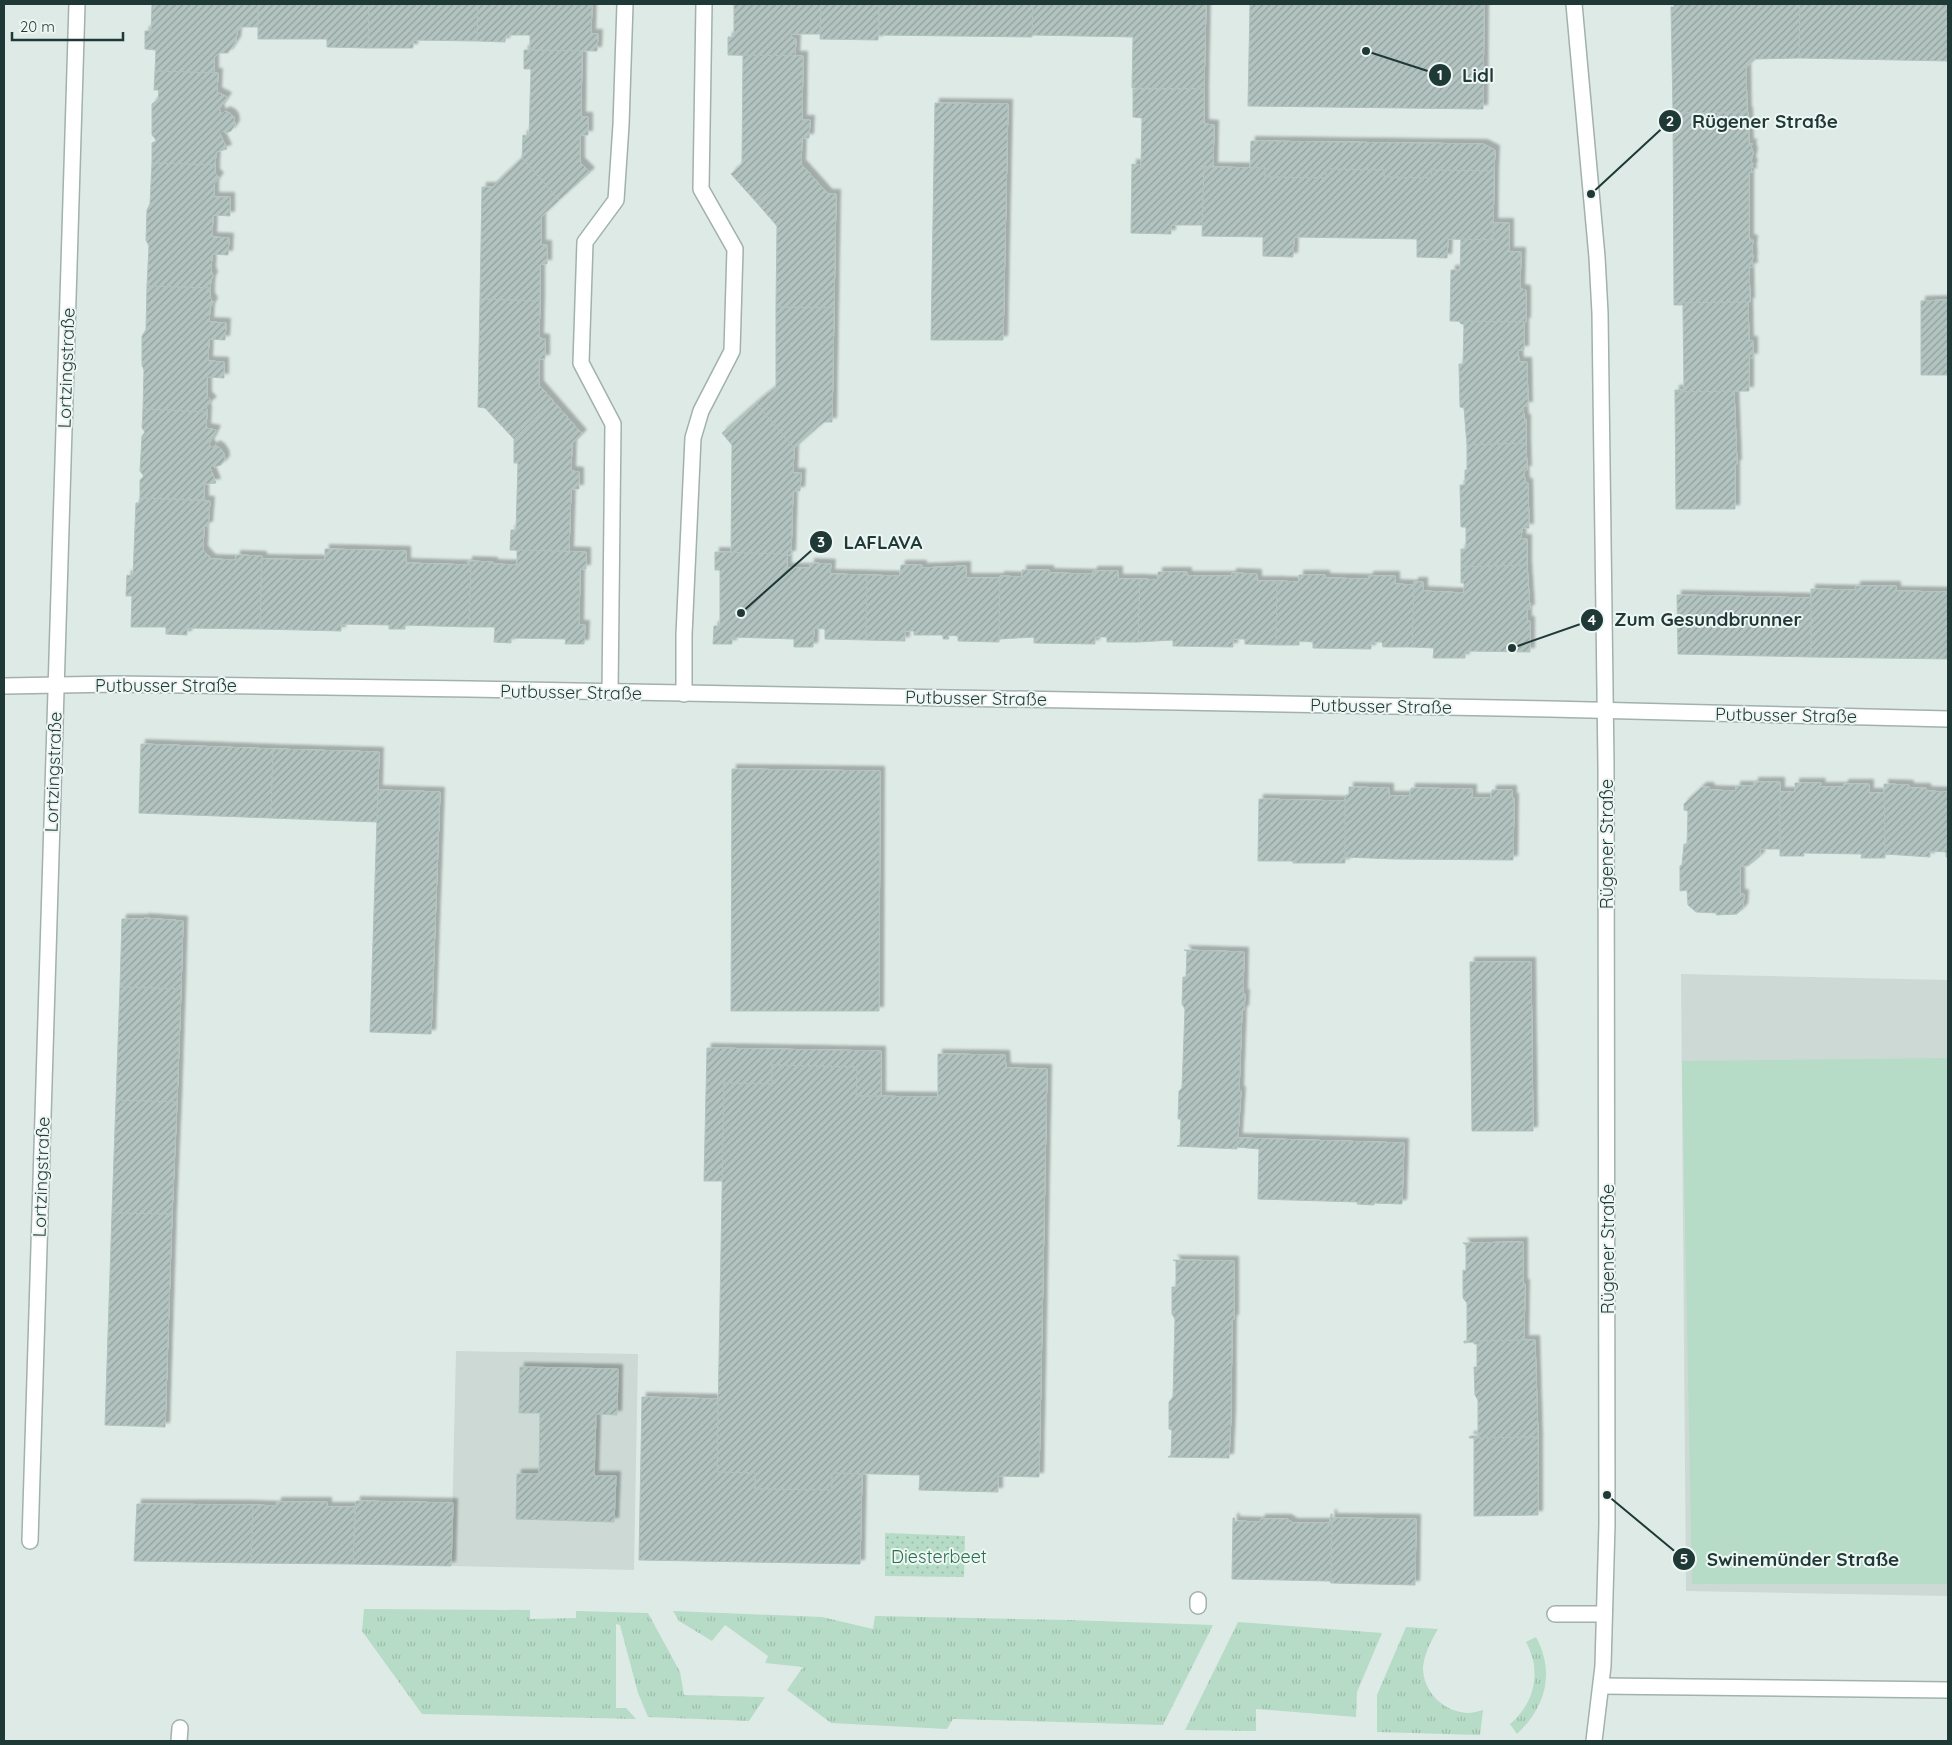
<svg xmlns="http://www.w3.org/2000/svg" width="1952" height="1745" font-family="Quicksand,sans-serif">
<defs>
<pattern id="grass-tufts" width="24" height="20" patternUnits="userSpaceOnUse" patternTransform="scale(1.25)"><rect width="24" height="20" fill="#b6dbc6"/><path d="M3 7l-1-3M5 7V3M7 7l1-3M15 17l-1-3M17 17v-4M19 17l1-3" fill="none" stroke="#9cbdab"/></pattern>
<pattern id="garden-dots" width="8" height="8" patternUnits="userSpaceOnUse" patternTransform="scale(1.25)"><rect width="8" height="8" fill="#b6dbc6"/><path d="M2 2h.1M6 6h.1" fill="none" stroke="#9cbdab" stroke-width="1.8" stroke-linecap="round"/></pattern>
<pattern id="building-hatch" width="6" height="6" patternUnits="userSpaceOnUse" patternTransform="scale(1.25)"><rect width="6" height="6" fill="#b3c4c0"/><path d="M-1 1l2-2M0 6l6-6M5 7l2-2" fill="none" stroke="#91a09d"/></pattern>
<filter id="shadow"><feDropShadow dx="4.5" dy="-4.5" stdDeviation="1" flood-color="#0004"/></filter>
</defs>
<rect width="100%" height="100%" fill="#deeae6"/>
<g fill="#ccd9d5">
<path d="M1681,974L1948,980V1596L1686,1591Z"/>
<path d="M456,1351L638,1354L634,1570L451,1566Z"/>
</g>
<g fill="url(#grass-tufts)">
<path d="M364,1609L530,1610V1619L576,1618V1611L648,1613L680,1672L684,1695L765,1697L749,1721L648,1717L638,1693L620,1625L616,1624V1708H626L636,1719L422,1714L362,1631Z"/>
<path d="M673,1611L822,1617L873,1629L875,1616L1068,1620L1213,1625L1163,1725L953,1719L947,1729L831,1723L787,1690L803,1667L765,1663L768,1656L725,1625L712,1641L679,1621Z"/>
<path d="M1238,1622L1382,1633L1357,1692L1356,1717L1256,1709V1731L1185,1730Z"/>
<path d="M1406,1627L1438,1629C1431,1641 1424,1654 1423,1668C1423,1692 1444,1712 1468,1713C1473,1713 1478,1711 1483,1710L1480,1735L1377,1732V1695Z"/>
<path d="M1536,1637C1555,1672 1546,1707 1517,1734L1510,1724C1535,1703 1542,1671 1526,1642Z"/>
</g>
<path fill="url(#garden-dots)" d="M885,1533L965,1536L964,1577L885,1576Z"/>
<path fill="#b6dbc6" d="M1948,1058V1584H1692L1682,1061Z"/>
<g fill="url(#building-hatch)" stroke="#b0c3be" filter="url(#shadow)">
<path d="M152,4H258V27H241L237,32L236,41L228,53H219L214,57V73L155,71L156,50L145,49V31H151Z"/>
<path d="M258,4H369L368,48L327,47V39H258Z"/>
<path d="M369,4H478L477,41L413,40V48H368Z"/>
<path d="M478,4H592L591,34H598L597,51L530,50V35H506L505,42L477,41Z"/>
<path d="M734,4H821L820,34H791L792,38L796,39L795,56L728,55V37H734Z"/>
<path d="M821,4H879L878,40L820,39Z"/>
<path d="M879,4H1033L1032,37L879,35Z"/>
<path d="M1033,4H1206L1204,89L1132,88L1133,37L1032,35Z"/>
<path d="M1250,4H1484L1483,109L1248,106Z"/>
<path d="M1674,4H1800L1799,58L1755,59L1746,67L1747,112L1673,113L1671,7H1674Z"/>
<path d="M1800,4H1948V61L1799,58Z"/>
<path d="M524,50L582,51L581,117H588V135H580V162L590,172L559,200L522,158L523,135L529,136L531,69H524Z"/>
<path d="M743,55L803,56L802,120H810L809,138H802L801,164L757,203L731,174L742,164Z"/>
<path d="M155,71L218,73L217,92L227,97L219,109L222,114L225,111L231,114L234,118L235,125L231,131L226,133L223,131L220,134L227,149L216,152L215,165L152,163V143L157,141L152,135V104L158,99L159,90H154Z"/>
<path d="M1133,89H1204V124L1214,125L1213,167H1204L1202,225H1171V234L1131,233L1132,164L1141,165L1142,118L1133,117Z"/>
<path d="M935,103L1008,104L1003,340H931Z"/>
<path d="M1748,112L1749,144H1753L1751,146L1753,153L1751,161L1753,164L1751,170L1753,172H1749V239L1753,240L1752,248L1753,259H1752L1753,267H1749L1750,302L1674,303L1673,113Z"/>
<path d="M1251,141L1483,144L1495,150L1494,171L1432,170L1431,178L1384,177V170L1326,169V178L1265,177V168H1250Z"/>
<path d="M522,158L559,200L541,217V245H547V264H540V301L480,299L482,187H492Z"/>
<path d="M152,163L215,165V173L219,177L214,184V197H230V216L213,215L212,237L229,238L228,255L212,254L211,271L213,276L211,280L210,288L147,286L149,246L146,240L147,210L150,204Z"/>
<path d="M801,164L828,194H836L834,308L776,307L777,226L757,203Z"/>
<path d="M1204,167L1265,168V177L1326,178V169L1384,170V177L1431,178L1432,170L1494,171L1493,240L1448,239L1447,258L1417,257V239L1294,237L1293,257L1263,256V237L1202,236Z"/>
<path d="M1493,223H1509V252H1521L1520,289L1526,290V322L1450,321L1451,270H1460L1461,239L1493,240Z"/>
<path d="M147,286L210,288V297L213,302L210,308L209,322L226,323L225,340L209,339L208,361L224,362V378L207,377V396L212,401L206,406L207,412L143,409L144,370L142,365V336L146,330Z"/>
<path d="M480,299L540,301L539,338L545,339V359H539V385L553,401L514,439L485,408L478,407Z"/>
<path d="M1948,300V375H1921V301Z"/>
<path d="M1748,302L1749,341H1753V358L1749,357V391L1675,392V390H1684L1683,312V305H1674V303Z"/>
<path d="M776,307L834,308L832,422H824L794,448L756,403L776,387Z"/>
<path d="M1459,321L1524,322V350H1518L1519,362H1527L1528,406H1523L1524,419H1526V443L1467,445L1464,408L1460,407L1459,364H1463L1464,324H1461Z"/>
<path d="M1734,391L1737,464H1735V509H1676L1675,392Z"/>
<path d="M553,401L582,434L572,444L571,471L579,472V489H571L569,551L510,550L511,530H516L518,463H514V439Z"/>
<path d="M756,403L794,448L793,473H801L800,491H793L791,555L731,553L732,445L722,433Z"/>
<path d="M143,409L207,412L206,428L216,430L209,444L213,448L215,445L220,448L224,454L225,460L221,465L214,467L212,464L210,468L216,483L204,484V500L140,498V480L144,476L140,471L142,436L145,432L142,428Z"/>
<path d="M1526,443L1527,470H1524L1525,483H1528L1529,528H1522L1521,539H1527V565L1461,567V549H1466V527H1461L1460,485H1465V470H1467V445Z"/>
<path d="M140,498L210,501L208,526H204L203,550L211,559L236,560V555L262,556L260,629L187,628V635L166,634V627H131L132,596H126L127,575L133,576L136,503H139Z"/>
<path d="M325,549L406,551V563L471,565L469,627L405,625V629H389V625L341,624V631L260,629L262,559L325,560Z"/>
<path d="M517,550L586,552V569H580L579,625H585L584,644H565L566,639L511,638V643L494,642L495,627H469L471,565L468,564V561L493,562V564L517,565Z"/>
<path d="M715,552L787,554V568H810V563L831,564L830,574L867,575L866,640L825,639V629L814,628L813,647H794V639L732,637V644H713L714,626H720V570H715Z"/>
<path d="M901,565H922V568L966,566V578H1000L999,642L958,641V636L948,635L949,639H943V635H914V631H905V641L866,640L867,575L900,576Z"/>
<path d="M1527,565L1530,609H1527V621H1530V652L1465,651V658H1433L1434,648L1412,647L1414,582H1423V591L1464,593V583H1461V567Z"/>
<path d="M1022,570H1049V573L1093,574V571H1118V579H1140L1138,642H1107V637H1095V644L1034,643V637L999,639L1000,576L1022,577Z"/>
<path d="M1158,572H1187V576H1232V573L1257,574V581H1277L1276,645L1245,644V639H1233V647L1173,646V640L1138,642L1140,579L1158,580Z"/>
<path d="M1299,575H1325V578L1369,579V576H1395V584L1414,585L1412,647H1383L1382,642H1371V649L1313,648V642L1299,641V645H1276L1277,581L1299,582Z"/>
<path d="M1856,586H1896V591L1948,592V659L1811,657V589L1856,590Z"/>
<path d="M1677,595L1811,598V657L1678,654Z"/>
<path d="M141,744L273,749L271,818L139,813Z"/>
<path d="M273,749L379,752L377,822L271,818Z"/>
<path d="M732,769L880,771L879,1011H731Z"/>
<path d="M1754,782H1780V849H1760V856L1748,866H1740V894H1744L1743,908L1737,914L1716,915L1717,913L1696,912L1688,905L1687,890L1680,891V866L1682,865L1684,844H1687L1688,811L1684,810V804L1702,787H1709L1710,790L1736,791V786H1754Z"/>
<path d="M1795,783H1821L1820,787H1844V784H1869V793H1886L1885,858H1861L1862,854L1803,853L1804,856H1780V792H1795Z"/>
<path d="M1884,784L1909,785V788H1926V791L1948,792V789V857H1946V852L1930,851V857L1885,854Z"/>
<path d="M1349,787L1389,788V796H1410L1411,788L1472,789V798H1491L1492,790H1512V798H1514L1513,860L1395,859L1344,857L1345,801L1346,795H1349Z"/>
<path d="M378,790L440,792L431,1034L370,1032Z"/>
<path d="M1259,799L1345,801V863H1293V861H1258Z"/>
<path d="M144,918L183,921L181,989L120,987L122,919H144Z"/>
<path d="M1184,950L1244,952L1243,994H1245L1244,1010H1242L1239,1091H1241L1237,1149L1177,1146L1180,1145L1181,1119H1178L1179,1091L1182,1088L1185,1009L1182,1004L1183,977H1186L1187,951Z"/>
<path d="M1470,962H1531L1533,1131H1472Z"/>
<path d="M120,987L181,989L177,1102L116,1100Z"/>
<path d="M707,1048L881,1051V1096H856L857,1067L772,1065V1084L724,1083L723,1181H704Z"/>
<path d="M938,1054L1005,1055L1006,1068L1047,1069L1039,1477L998,1476V1492L919,1490L920,1475L832,1473V1490L755,1489V1473L717,1472L724,1083L772,1084V1065L857,1067L856,1096L938,1097Z"/>
<path d="M116,1100L177,1102L172,1214L112,1213Z"/>
<path d="M1237,1138L1404,1143L1402,1204L1374,1203V1205L1357,1204L1358,1202L1258,1199L1259,1149L1237,1147Z"/>
<path d="M112,1213L172,1214L165,1427L105,1425Z"/>
<path d="M1523,1242V1284H1525L1524,1340L1474,1341V1342L1464,1343V1341H1467V1303L1463,1298V1270L1466,1271V1245L1463,1243Z"/>
<path d="M1173,1260L1234,1261V1319H1232L1231,1416L1229,1458L1168,1457L1171,1455L1172,1430L1169,1429V1402L1173,1397L1175,1319L1172,1314V1287H1176V1261Z"/>
<path d="M1535,1340L1538,1437L1469,1438L1470,1436H1478V1400L1475,1395L1474,1367H1477V1344H1474V1341Z"/>
<path d="M520,1367L618,1369L617,1415L596,1414L594,1476H616L614,1522L516,1519L517,1474H539L540,1413H519Z"/>
<path d="M642,1397L718,1399L717,1472L755,1473V1489L832,1490V1473L862,1474L860,1564L639,1560Z"/>
<path d="M1538,1437V1515L1474,1516V1438Z"/>
<path d="M356,1501L453,1503L451,1566L353,1564Z"/>
<path d="M277,1502H327V1507H355L353,1564L251,1563L253,1505L277,1506Z"/>
<path d="M137,1504L253,1505L251,1563L134,1561Z"/>
<path d="M1331,1514H1332L1331,1583L1330,1581L1232,1579L1233,1518H1235L1234,1521L1260,1522L1261,1519H1287L1293,1523H1330Z"/>
<path d="M1332,1518L1416,1519L1415,1585L1331,1583Z"/>
</g>
<g fill="none" stroke-linecap="round" stroke-linejoin="round">
<defs>
<g id="minor">
<path d="M1574,4L1597,257L1600,313L1606,766L1607,1524L1603,1666L1594,1741"/>
<path d="M4,686L115,684L469,689L1550,709L1948,719"/>
<path d="M610,692L613,424L581,363L585,242L616,200L621,125L625,4"/>
<path d="M684,694V635L693,438L701,411L732,351L735,249L701,189L704,4"/>
<path d="M30,1541L77,4"/>
<path d="M1198,1606V1600"/>
<path d="M1555,1614H1604"/>
<path d="M1601,1686L1948,1690"/>
<path d="M179,1741L180,1728"/>
</g>
</defs>
<use href="#minor" stroke="#a1b1ae" stroke-width="18"/>
<use href="#minor" stroke="#fff" stroke-width="15"/>
</g>
<g text-anchor="middle" dominant-baseline="central" stroke-width="4" stroke-linejoin="round" paint-order="stroke">
<g font-size="18" fill="#1f3936" stroke="#eef6f3">
<text transform="translate(66 368) rotate(-88)">Lortzingstraße</text>
<text x="166" y="685">Putbusser Straße</text>
<text transform="translate(571 692) rotate(1)">Putbusser Straße</text>
<text transform="translate(976 698) rotate(1)">Putbusser Straße</text>
<text transform="translate(1381 706) rotate(1)">Putbusser Straße</text>
<text transform="translate(1786 715) rotate(1)">Putbusser Straße</text>
<text transform="translate(53 772) rotate(-88)">Lortzingstraße</text>
<text transform="translate(1606 844) rotate(-90)">Rügener Straße</text>
<text transform="translate(41 1177) rotate(-88)">Lortzingstraße</text>
<text transform="translate(1607 1249) rotate(-90)">Rügener Straße</text>
</g>
<g font-size="18" fill="#297050" stroke="#eef6f3">
<text x="939" y="1556">Diesterbeet</text>
</g>
</g>
<path fill="none" stroke="#1f3936" stroke-width="2" d="M1366 51L1440 75M1591 194L1670 121M741 613L821 542M1512 648L1592 620M1607 1495L1684 1559"/>
<g fill="#1f3936" stroke="#eef6f3" stroke-width="2">
<circle cx="1366" cy="51" r="5"/>
<circle cx="1591" cy="194" r="5"/>
<circle cx="741" cy="613" r="5"/>
<circle cx="1512" cy="648" r="5"/>
<circle cx="1607" cy="1495" r="5"/>
<circle cx="1440" cy="75" r="12"/>
<circle cx="1670" cy="121" r="12"/>
<circle cx="821" cy="542" r="12"/>
<circle cx="1592" cy="620" r="12"/>
<circle cx="1684" cy="1559" r="12"/>
</g>
<g font-size="15" text-anchor="middle" font-weight="bold" fill="#fff">
<text x="1440" y="80">1</text>
<text x="1670" y="126">2</text>
<text x="821" y="547">3</text>
<text x="1592" y="625">4</text>
<text x="1684" y="1564">5</text>
</g>
<g font-size="19" text-anchor="middle" font-weight="bold" fill="#1f3936" stroke="#eef6f3" stroke-width="4" stroke-linejoin="round" paint-order="stroke">
<text x="1478" y="82">Lidl</text>
<text x="1765" y="128">Rügener Straße</text>
<text x="883" y="549">LAFLAVA</text>
<text x="1708" y="626">Zum Gesundbrunner</text>
<text x="1803" y="1566">Swinemünder Straße</text>
</g>
<rect width="1952" height="1745" fill="none" stroke="#1f3936" stroke-width="10"/>
<path d="M12 32v8h111v-8" fill="none" stroke="#1f3936" stroke-width="2.5"/>
<text x="20" y="32" font-size="15" fill="#1f3936" stroke="#eef6f3" stroke-width="4" paint-order="stroke">20 m</text>
</svg>
